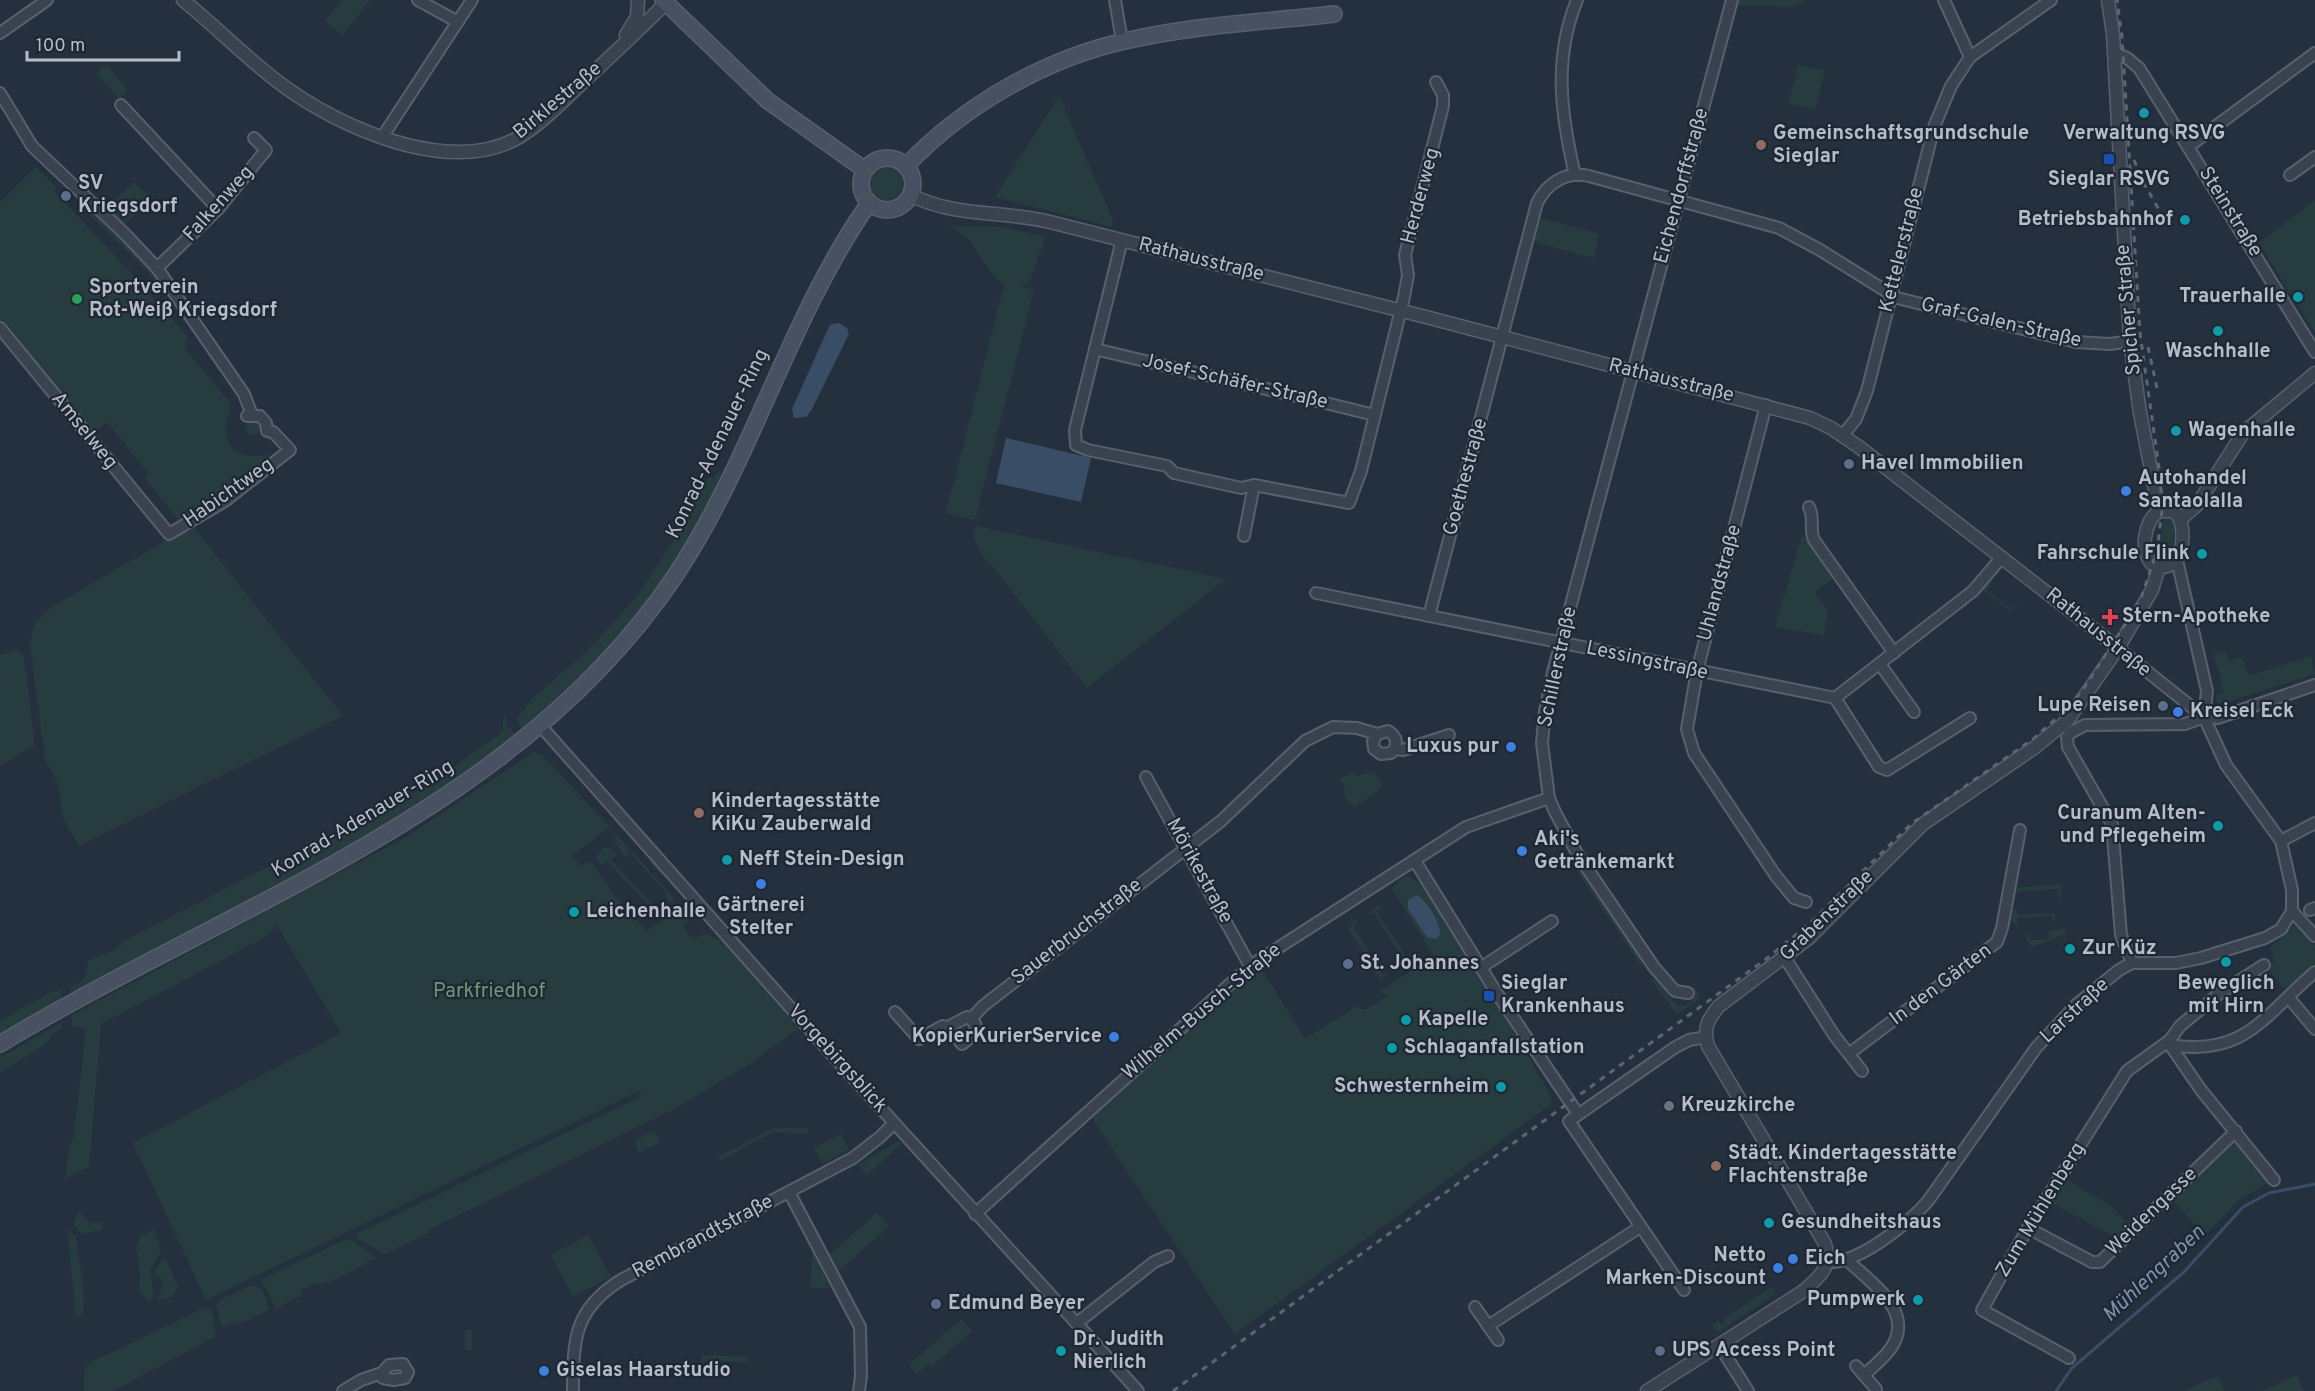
<svg xmlns="http://www.w3.org/2000/svg" width="2315" height="1391" font-family="Overpass,sans-serif">
<rect width="100%" height="100%" fill="#25303e"/>
<g fill="#273c3f">
<path d="M342,0H370L343,35L325,21Z"/>
<path d="M1739,0H1805L1795,7L1737,5Z"/>
<path d="M107,64L128,91L119,99L96,73Z"/>
<path d="M1798,65L1825,71L1815,110L1789,103Z"/>
<path d="M1059,96L1113,220L1112,227L995,197Z"/>
<circle cx="887" cy="184" r="19"/>
<path d="M36,167L57,188L54,191L134,276L187,336L185,348L231,404C225,423 221,452 249,456C257,457 264,455 273,457L223,497L180,523L144,477L148,473L107,422L93,433L0,323V203Z"/>
<path d="M134,182L151,199L124,225L106,207Z"/>
<path d="M2315,200V333L2259,243Z"/>
<path d="M85,205L149,267L200,335L198,337C178,316 166,292 147,271C127,249 104,230 84,209Z"/>
<path d="M1541,218L1600,234L1593,258L1534,242Z"/>
<path d="M949,226L1004,227L1045,237L1030,281L1020,286L1034,290L975,520L946,513L1004,284C978,267 980,239 949,226Z"/>
<circle cx="253" cy="428" r="7"/>
<path d="M717,472L725,474C711,502 697,532 679,558C637,623 580,679 521,729L517,718L532,699L585,653L636,598L675,539L707,478H713Z"/>
<path d="M2164,517L2173,520L2175,527L2172,553L2164,561L2157,559Z"/>
<path d="M192,525L343,716L79,846L63,818L57,781L45,760L30,643L35,622L52,607Z"/>
<path d="M976,526L1226,579L1087,688L994,568C983,559 970,541 976,526Z"/>
<path d="M1802,534L1834,578L1815,592L1828,610L1824,635L1775,627Z"/>
<path d="M1988,580L1991,583L1987,590L2012,610L2029,591L2012,612L1982,589Z"/>
<path d="M16,650L24,656L35,745L0,766V655Z"/>
<path d="M2226,651L2229,661L2242,657L2249,676L2311,656L2315,674L2221,704L2217,703L2216,695L2224,693L2214,655Z"/>
<path d="M506,716L507,725L515,734L483,763L390,827L71,996L70,987C84,983 89,975 87,961L116,950L124,941L344,827L392,805L434,781L503,731V719Z"/>
<path d="M534,752L541,754L610,827L572,856L581,866L591,862L609,886V889L635,918L632,922L637,920L647,931L683,907L692,917L682,925L692,938L707,934L725,943L799,1029L743,1068L676,1108L428,1230L431,1232L385,1254L358,1239L356,1234L642,1096L639,1091L206,1300L133,1143L341,1033L277,925L264,938L101,1024L89,1167L65,1179L67,1158L74,1133L86,1031L82,1027L72,1026V1015L406,837Z"/>
<path d="M1374,771L1383,787L1355,807L1345,798L1344,785L1339,779L1354,772L1357,776Z"/>
<path d="M617,835L676,900L669,902L665,897L666,892L628,851L627,859L614,841Z"/>
<path d="M603,848H610L618,856L610,859L656,909L662,905V915L657,918L650,916L654,911L607,861L601,865L596,857Z"/>
<path d="M1574,858L1641,955L1642,967L1570,861Z"/>
<path d="M652,860L681,895L650,863Z"/>
<path d="M1409,876L1421,883L1493,1002H1496L1552,1097L1550,1105L1235,1334L1092,1118L1133,1077L1247,976L1263,971L1305,1039L1355,1007L1365,1010L1388,996L1379,992L1434,956L1391,888L1402,878Z"/>
<path d="M2061,884V898L2059,899L2057,889L2016,892V899H2011L2013,888Z"/>
<path d="M1379,905L1382,906L1376,911L1407,958L1414,955V959L1402,967L1398,965L1404,960L1374,913L1366,915Z"/>
<path d="M2017,908V915L2055,913V920L2052,923L2051,916L2017,918V925L2008,918L2009,910Z"/>
<path d="M1354,920L1359,922L1353,926L1383,974L1390,971L1380,980L1349,930Z"/>
<path d="M2295,924L2315,945V967L2284,989L2269,970L2274,958L2270,948Z"/>
<path d="M2064,928L2066,934L2032,947L2026,939L2029,933L2030,940L2049,939V932Z"/>
<path d="M1649,978L1657,980L1677,1005L1685,1006L1692,1002L1694,987L1701,997L1677,1015Z"/>
<path d="M61,990L62,1002L0,1036V1021L52,991Z"/>
<path d="M62,1022V1029L51,1034L47,1043L0,1073V1058Z"/>
<path d="M773,1128H808V1134L774,1132L720,1161L718,1157Z"/>
<path d="M651,1132L655,1133L660,1142L639,1153L635,1144L637,1139Z"/>
<path d="M841,1134L849,1149L823,1164L814,1148Z"/>
<path d="M898,1141L902,1143L867,1175L858,1165Z"/>
<path d="M2234,1143H2238L2272,1180L2238,1201L2204,1235L2172,1199L2227,1145Z"/>
<path d="M2065,1179L2111,1206L2129,1225L2116,1238L2050,1202Z"/>
<path d="M79,1211L90,1223L102,1222L103,1230L81,1234L73,1223Z"/>
<path d="M877,1213L889,1226L839,1271L830,1254Z"/>
<path d="M154,1229L161,1250L150,1271L154,1296L149,1302L139,1290L140,1272L136,1249L139,1238Z"/>
<path d="M67,1230L76,1236L84,1297L83,1313L76,1317Z"/>
<path d="M588,1235L611,1277L573,1297L551,1255Z"/>
<path d="M344,1240L353,1241L377,1258L330,1282L315,1284L301,1290L303,1295L276,1308L261,1280Z"/>
<path d="M812,1248L830,1288H811Z"/>
<path d="M163,1259H166L178,1287L173,1296L158,1300L163,1280L154,1273Z"/>
<path d="M1804,1282L1721,1337L1719,1336L1803,1282Z"/>
<path d="M252,1285L261,1288L270,1309L247,1321L222,1326L216,1306L220,1300Z"/>
<path d="M1772,1287L1776,1294L1717,1333L1712,1325L1719,1321L1721,1325L1726,1321L1724,1318Z"/>
<path d="M204,1308L212,1311L216,1336L113,1391H84V1372L89,1363Z"/>
<path d="M961,1319L972,1331L932,1366L929,1363L917,1374L909,1365Z"/>
<rect x="465" y="1330" width="7" height="20"/>
<path d="M702,1355L749,1357V1362L705,1361L702,1367Z"/>
<path d="M2297,1375L2304,1391H2262Z"/>
<path d="M2217,1376L2225,1391H2184Z"/>
</g>
<g fill="#3a4d66">
<path d="M839,323L847,328L849,334L812,409L806,417L794,418L792,409L827,331L831,324Z"/>
<path d="M1006,438L1091,458L1081,502L996,483Z"/>
<path d="M1417,895C1427,901 1441,923 1440,935L1436,939L1427,937L1408,909V900Z"/>
</g>
<g fill="none" stroke-linecap="round" stroke-linejoin="round">
<path stroke="#3a4d66" stroke-width="3" d="M2056,1391L2072,1368L2184,1272L2243,1207L2269,1193L2315,1184"/>
<defs>
<g id="minor">
<path d="M418,0L458,22"/>
<path d="M1115,0L1122,41"/>
<path d="M1944,0L1970,57"/>
<path d="M0,33L47,0"/>
<path d="M2115,53L2127,58L2139,68L2315,352"/>
<path d="M0,93L32,146L126,235L157,268L244,394L252,415"/>
<path d="M121,105L218,209"/>
<path d="M383,136L472,0"/>
<path d="M2189,146L2315,53"/>
<path d="M1575,175C1561,115 1553,59 1577,0"/>
<path d="M2290,175L2315,157"/>
<path d="M1122,240L1075,430L1076,445L1088,450L1167,466L1174,473L1241,488L1254,485L1349,503L1361,471L1404,297L1408,275L1405,255L1443,106V95L1436,82"/>
<path d="M157,268L218,209L266,150L254,138"/>
<path d="M0,328L169,534L225,501L290,450L273,432L267,431L266,423L260,416H247"/>
<path d="M1095,349C1188,372 1281,391 1374,415"/>
<path d="M1766,405L1697,671L1687,729L1694,753L1776,876L1794,898L1806,902"/>
<path d="M1843,435L1856,419L1867,391L1934,127L1951,86L1970,57L2051,0"/>
<path d="M1809,507C1815,518 1809,529 1814,540L1894,653"/>
<path d="M1244,536L1254,485"/>
<path d="M2177,560L2207,691L2204,717"/>
<path d="M1316,593L1835,698L1973,591L2002,557"/>
<path d="M1429,616L1537,203C1547,183 1566,171 1589,176L1779,228L1820,250L1897,298L2076,342L2110,344L2130,341"/>
<path d="M1880,664L1914,712"/>
<path d="M1835,698L1879,767L1887,770L1970,718"/>
<path d="M539,724L827,1049L1138,1391"/>
<path d="M1395,749L1403,750L1449,735"/>
<path d="M1146,777L1250,966"/>
<path d="M2281,841L2315,823"/>
<path d="M1415,861L1496,992L1578,1114"/>
<path d="M2310,910L2315,908"/>
<path d="M2292,911L2315,936"/>
<path d="M1785,958L1834,1035L1862,1071"/>
<path d="M2132,963L2121,935L2112,824L2068,747L2067,737L2070,733L2085,725L2185,724L2204,717L2218,718L2315,685"/>
<path d="M1482,967L1552,921"/>
<path d="M1688,993L1675,991L1654,967L1578,855L1555,812L1549,798L1542,743L1545,711L1553,672L1732,0"/>
<path d="M2289,998L2315,1029"/>
<path d="M895,1012L919,1039L943,1026L948,1027L962,1044C973,1036 984,1026 967,1017L948,1027"/>
<path d="M971,1019L983,1006L1221,821L1305,741L1333,727L1357,728L1377,734L1388,731C1397,736 1399,745 1391,753L1381,754L1374,749L1373,741L1377,734"/>
<path d="M2170,1040V1045C2246,1057 2264,1015 2315,972"/>
<path d="M2170,1045L2201,1090L2274,1180"/>
<path d="M1850,1053L1997,942L2002,928L2020,830"/>
<path d="M789,1192L860,1327L861,1376L859,1391"/>
<path d="M975,1214L1250,966L1466,827L1549,798"/>
<path d="M2028,1228L2092,1262H2100L2236,1131"/>
<path d="M1847,1260C1870,1282 1916,1311 1891,1348C1884,1358 1873,1367 1864,1375"/>
<path d="M1827,1262C1857,1265 1909,1223 1928,1201L2036,1048L2076,1005L2119,970L2132,963H2176L2201,958L2265,938L2281,929L2292,911V890L2281,841L2226,765L2204,717L2118,648"/>
<path d="M1684,1290L1569,1121L1674,1048L1689,1040L1706,1037"/>
<path d="M1475,1307L1498,1340"/>
<path d="M1077,1323L1154,1262L1168,1256"/>
<path d="M1488,1326L1640,1227"/>
<path d="M1719,1345L1748,1391"/>
<path d="M2069,1358L1982,1310L2028,1228L2127,1071L2170,1040L2180,1026L2220,993L2264,965"/>
<path d="M1856,1366L1876,1389"/>
<path d="M343,1391L361,1380L382,1373L389,1365L403,1364L408,1372L405,1378L394,1380L383,1378L382,1373"/>
<path d="M573,1391C573,1340 574,1309 621,1280L853,1158L880,1137L894,1123"/>
</g>
<g id="tertiary">
<path d="M183,0C221,31 255,67 295,94C353,133 456,176 521,136C543,122 562,102 580,85C609,58 638,31 666,3"/>
<path d="M2108,0L2113,34L2130,341L2140,413L2159,511"/>
<path d="M626,35L637,17L638,0"/>
<path d="M910,195C958,218 1000,210 1050,222L1426,317L1810,418L1831,428L1859,447L2118,648"/>
<path d="M2159,511H2172L2178,515C2188,534 2182,576 2153,565C2139,552 2144,521 2159,511Z"/>
<path d="M2180,520L2197,505L2243,433L2315,373"/>
<path d="M1647,1391L1802,1292C1819,1278 1834,1266 1824,1242L1708,1046C1703,1028 1708,1019 1719,1006L1809,938L1923,824L2034,748L2068,720L2118,648L2152,590L2159,567"/>
</g>
<g id="secondary">
<path d="M663,0L768,101L865,170"/>
<circle cx="887" cy="184" r="26"/>
<path d="M906,166C963,106 1044,59 1125,41C1193,25 1265,22 1334,14"/>
<path d="M0,1044C233,903 517,812 675,576C753,459 788,319 869,203"/>
</g>
</defs>
<use href="#minor" stroke="#57606c" stroke-width="14"/>
<use href="#tertiary" stroke="#57606c" stroke-width="15"/>
<use href="#secondary" stroke="#57606c" stroke-width="18"/>
<use href="#minor" stroke="#39424e" stroke-width="10"/>
<use href="#tertiary" stroke="#39424e" stroke-width="12"/>
<use href="#secondary" stroke="#475161" stroke-width="15"/>
<g stroke="#5b6675" stroke-width="3" stroke-dasharray="6 6" stroke-linecap="butt">
<path d="M2134,160L2143,182L2161,213"/>
<path d="M2148,347L2157,388"/>
<path d="M1173,1391L1766,959L1809,924L1911,824L2033,739L2061,714L2082,691L2140,601L2157,551L2162,510L2160,475L2140,333L2122,37L2117,0"/>
</g>
</g>
<g fill="#0f9aa8" stroke="#1e2733" stroke-width="2">
<circle cx="2144" cy="113" r="6"/>
<circle cx="2185" cy="220" r="6"/>
<circle cx="2298" cy="297" r="6"/>
<circle cx="2218" cy="331" r="6"/>
<circle cx="2176" cy="431" r="6"/>
<circle cx="2202" cy="554" r="6"/>
<circle cx="2218" cy="826" r="6"/>
<circle cx="727" cy="860" r="6"/>
<circle cx="574" cy="912" r="6"/>
<circle cx="2070" cy="949" r="6"/>
<circle cx="2226" cy="962" r="6"/>
<circle cx="1406" cy="1020" r="6"/>
<circle cx="1392" cy="1048" r="6"/>
<circle cx="1501" cy="1087" r="6"/>
<circle cx="1769" cy="1223" r="6"/>
<circle cx="1918" cy="1300" r="6"/>
<circle cx="1061" cy="1351" r="6"/>
</g>
<g fill="#8d6e63" stroke="#1e2733" stroke-width="2">
<circle cx="1761" cy="145" r="6"/>
<circle cx="699" cy="813" r="6"/>
<circle cx="1716" cy="1166" r="6"/>
</g>
<g fill="#1a4fb4" stroke="#1e2733" stroke-width="2">
<rect x="2103" y="153" width="12" height="12" rx="3"/>
<rect x="1483" y="990" width="12" height="12" rx="3"/>
</g>
<g fill="#5c6f8a" stroke="#1e2733" stroke-width="2">
<circle cx="66" cy="196" r="6"/>
<circle cx="1849" cy="464" r="6"/>
<circle cx="2163" cy="706" r="6"/>
<circle cx="1348" cy="964" r="6"/>
<circle cx="936" cy="1304" r="6"/>
<circle cx="1660" cy="1351" r="6"/>
</g>
<circle fill="#2e9e5b" stroke="#1e2733" stroke-width="2" cx="77" cy="299" r="6"/>
<g fill="#3f7fe0" stroke="#1e2733" stroke-width="2">
<circle cx="2126" cy="491" r="6"/>
<circle cx="2178" cy="712" r="6"/>
<circle cx="1511" cy="747" r="6"/>
<circle cx="1522" cy="851" r="6"/>
<circle cx="761" cy="884" r="6"/>
<circle cx="1114" cy="1037" r="6"/>
<circle cx="1793" cy="1259" r="6"/>
<circle cx="1778" cy="1268" r="6"/>
<circle cx="544" cy="1371" r="6"/>
</g>
<path fill="#e0444e" stroke="#1e2733" stroke-width="2" d="M2107 608h6v6h6v6h-6v6h-6v-6h-6v-6h6z"/>
<circle fill="#6b7280" stroke="#1e2733" stroke-width="2" cx="1669" cy="1106" r="6"/>
<g text-anchor="middle" dominant-baseline="central" stroke-width="4.5" stroke-linejoin="round" paint-order="stroke">
<g font-size="20" fill="#b5bdc9" stroke="#1e2733">
<text transform="translate(558 101) rotate(-40)">Birklestraße</text>
<text transform="translate(1682 186) rotate(-75)">Eichendorffstraße</text>
<text transform="translate(1421 196) rotate(-75)">Herderweg</text>
<text transform="translate(219 204) rotate(-48)">Falkenweg</text>
<text transform="translate(2230 212) rotate(58)">Steinstraße</text>
<text transform="translate(1902 250) rotate(-76)">Kettelerstraße</text>
<text transform="translate(1201 260) rotate(14)">Rathausstraße</text>
<text transform="translate(2129 310) rotate(-95)">Spicher Straße</text>
<text transform="translate(2001 323) rotate(13)">Graf-Galen-Straße</text>
<text transform="translate(1671 381) rotate(14)">Rathausstraße</text>
<text transform="translate(1235 382) rotate(13)">Josef-Schäfer-Straße</text>
<text transform="translate(84 431) rotate(51)">Amselweg</text>
<text transform="translate(718 444) rotate(-64)">Konrad-Adenauer-Ring</text>
<text transform="translate(1466 477) rotate(-75)">Goethestraße</text>
<text transform="translate(229 493) rotate(-35)">Habichtweg</text>
<text transform="translate(1720 583) rotate(-75)">Uhlandstraße</text>
<text transform="translate(2098 633) rotate(39)">Rathausstraße</text>
<text transform="translate(1647 661) rotate(12)">Lessingstraße</text>
<text transform="translate(1558 667) rotate(-78)">Schillerstraße</text>
<text transform="translate(363 819) rotate(-31)">Konrad-Adenauer-Ring</text>
<text transform="translate(1199 871) rotate(61)">Mörikestraße</text>
<text transform="translate(1827 916) rotate(-44)">Grabenstraße</text>
<text transform="translate(1077 932) rotate(-38)">Sauerbruchstraße</text>
<text transform="translate(1941 985) rotate(-37)">In den Gärten</text>
<text transform="translate(2075 1011) rotate(-43)">Larstraße</text>
<text transform="translate(1202 1012) rotate(-40)">Wilhelm-Busch-Straße</text>
<text transform="translate(837 1059) rotate(48)">Vorgebirgsblick</text>
<text transform="translate(2041 1210) rotate(-59)">Zum Mühlenberg</text>
<text transform="translate(2152 1212) rotate(-44)">Weidengasse</text>
<text transform="translate(703 1237) rotate(-28)">Rembrandtstraße</text>
</g>
<g font-size="20" font-weight="bold" fill="#b5bdc9" stroke="#1e2733" text-anchor="start">
<text x="1773" y="134">Gemeinschaftsgrundschule<tspan x="1773" dy="23">Sieglar</tspan></text>
<text x="2144" y="134" text-anchor="middle">Verwaltung RSVG</text>
<text x="2109" y="180" text-anchor="middle">Sieglar RSVG</text>
<text x="78" y="184">SV<tspan x="78" dy="23">Kriegsdorf</tspan></text>
<text x="2173" y="220" text-anchor="end">Betriebsbahnhof</text>
<text x="89" y="288">Sportverein<tspan x="89" dy="23">Rot-Weiß Kriegsdorf</tspan></text>
<text x="2286" y="297" text-anchor="end">Trauerhalle</text>
<text x="2218" y="352" text-anchor="middle">Waschhalle</text>
<text x="2188" y="431">Wagenhalle</text>
<text x="1861" y="464">Havel Immobilien</text>
<text x="2138" y="479">Autohandel<tspan x="2138" dy="23">Santaolalla</tspan></text>
<text x="2190" y="554" text-anchor="end">Fahrschule Flink</text>
<text x="2122" y="617">Stern-Apotheke</text>
<text x="2151" y="706" text-anchor="end">Lupe Reisen</text>
<text x="2190" y="712">Kreisel Eck</text>
<text x="1499" y="747" text-anchor="end">Luxus pur</text>
<text x="711" y="802">Kindertagesstätte<tspan x="711" dy="23">KiKu Zauberwald</tspan></text>
<text x="2206" y="814" text-anchor="end">Curanum Alten-<tspan x="2206" dy="23">und Pflegeheim</tspan></text>
<text x="1534" y="840">Aki's<tspan x="1534" dy="23">Getränkemarkt</tspan></text>
<text x="739" y="860">Neff Stein-Design</text>
<text x="761" y="906" text-anchor="middle">Gärtnerei<tspan x="761" dy="23">Stelter</tspan></text>
<text x="586" y="912">Leichenhalle</text>
<text x="2082" y="949">Zur Küz</text>
<text x="1360" y="964">St. Johannes</text>
<text x="1501" y="984">Sieglar<tspan x="1501" dy="23">Krankenhaus</tspan></text>
<text x="2226" y="984" text-anchor="middle">Beweglich<tspan x="2226" dy="23">mit Hirn</tspan></text>
<text x="1418" y="1020">Kapelle</text>
<text x="1102" y="1037" text-anchor="end">KopierKurierService</text>
<text x="1404" y="1048">Schlaganfallstation</text>
<text x="1489" y="1087" text-anchor="end">Schwesternheim</text>
<text x="1681" y="1106">Kreuzkirche</text>
<text x="1728" y="1154">Städt. Kindertagesstätte<tspan x="1728" dy="23">Flachtenstraße</tspan></text>
<text x="1781" y="1223">Gesundheitshaus</text>
<text x="1766" y="1256" text-anchor="end">Netto<tspan x="1766" dy="23">Marken-Discount</tspan></text>
<text x="1805" y="1259">Eich</text>
<text x="1906" y="1300" text-anchor="end">Pumpwerk</text>
<text x="948" y="1304">Edmund Beyer</text>
<text x="1073" y="1340">Dr. Judith<tspan x="1073" dy="23">Nierlich</tspan></text>
<text x="1672" y="1351">UPS Access Point</text>
<text x="556" y="1371">Giselas Haarstudio</text>
</g>
<g font-size="20" fill="#6c9976" stroke="#1e2733">
<text x="489" y="992">Parkfriedhof</text>
</g>
<g font-size="21" font-style="italic" fill="#7c93b0" stroke="#1e2733">
<text transform="translate(2154 1274) rotate(-43)">Mühlengraben</text>
</g>
</g>
<path d="M27 51v9h152v-9" fill="none" stroke="#b5bdc9" stroke-width="3"/>
<text x="36" y="51" font-size="18" fill="#b5bdc9" stroke="#1e2733" stroke-width="4.5" paint-order="stroke">100 m</text>
</svg>
